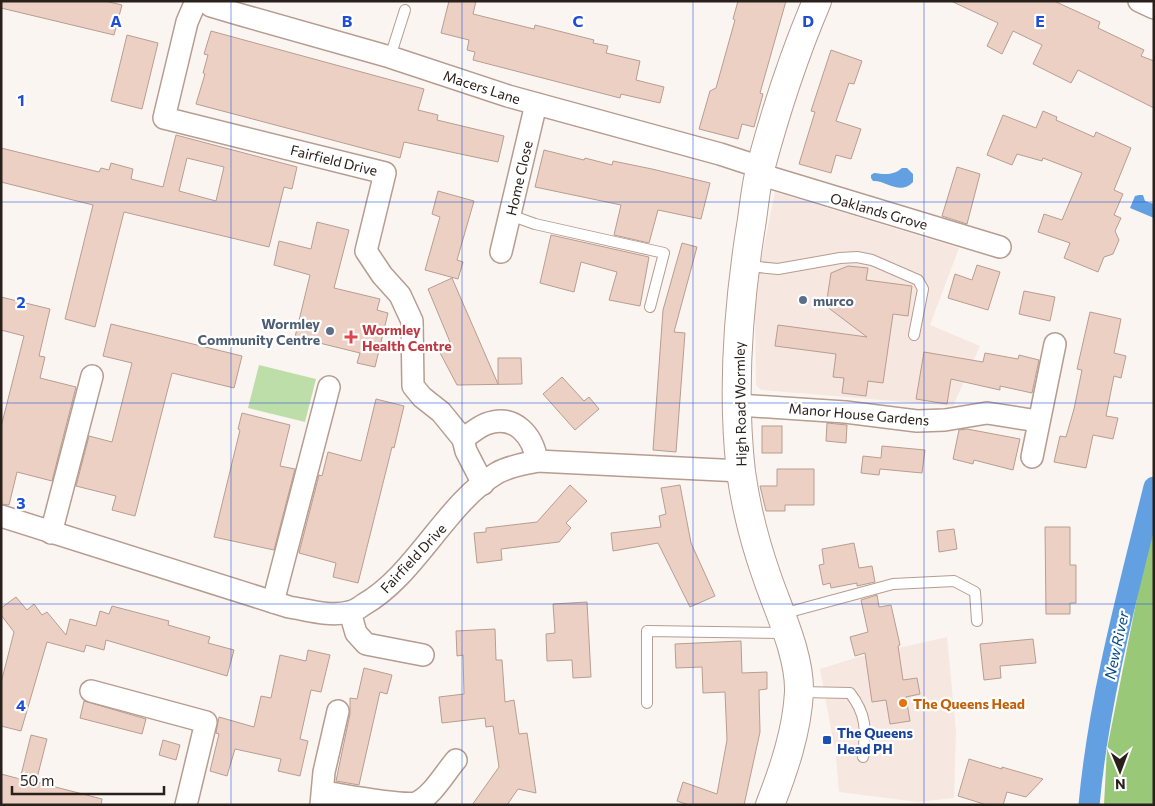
<svg xmlns="http://www.w3.org/2000/svg" width="1155" height="806" font-family="Commissioner,sans-serif">
<rect width="100%" height="100%" fill="#fbf5f2"/>
<g fill="#f6e7e0">
<path d="M775,192L959,248L930,325L980,346L953,406L761,390L756,385L755,312L758,275Z"/>
<path d="M947,637L956,732L954,798L918,802L839,792L836,756L820,669L858,657Z"/>
</g>
<path fill="#bddea8" d="M259,365L316,379L305,422L248,408Z"/>
<path fill="#99c878" d="M1154,524V805H1104L1107,749L1141,578Z"/>
<g fill="#62a0e2">
<path d="M902,168H907L913,174V182C900,196 886,180 873,181L871,178V175L874,173C884,174 893,176 902,168Z"/>
<path d="M1139,195H1143L1145,201L1154,204V218L1130,208L1135,196Z"/>
</g>
<g fill="none" stroke-linecap="round" stroke-linejoin="round">
<path stroke="#62a0e2" stroke-width="21" d="M1089,805C1099,697 1128,592 1154,487"/>
</g>
<g fill="#ecd0c3" stroke="#b89d90" fill-rule="evenodd">
<path d="M1,1H105L122,5L114,35L1,8Z"/>
<path d="M449,1H476L473,14L534,29L535,25L594,40L593,43L608,46L606,53L640,61L636,80L664,87L660,103L621,94L620,98L473,60L475,52L467,50L469,40L441,33Z"/>
<path d="M738,1H786L760,93L763,94L754,127L742,124L738,139L699,129L710,91L716,88L735,20L733,19Z"/>
<path d="M951,1H1054L1100,22L1098,28L1144,50L1141,56L1154,61V108L1078,70L1071,83L1033,64L1042,45L1013,31L1002,54L987,46L998,23Z"/>
<path d="M211,31L424,89L418,110L438,115L437,120L504,136L498,162L404,142L400,158L196,104L205,74L203,73L208,55L204,54Z"/>
<path d="M127,35L158,43L142,109L111,101Z"/>
<path d="M831,50L862,61L854,84L849,83L836,121L861,129L851,159L836,155L831,173L799,164L815,112L811,111Z"/>
<path d="M1043,111L1057,117L1056,120L1094,137L1096,132L1131,148L1114,190L1123,194L1114,215L1121,218L1115,231L1119,240L1113,254L1104,257L1098,272L1064,258L1070,243L1038,232L1044,214L1062,220L1082,173L1043,158L1042,161L1017,154L1012,165L987,155L1003,115L1036,128Z"/>
<path d="M176,135L297,167L292,189L284,187L269,247L124,212L95,327L65,319L93,205L1,182V148L99,172L101,168L109,170L111,163L133,169L131,179L163,187ZM187,158L224,167L216,201L179,191Z"/>
<path d="M544,150L584,160L585,158L612,165L613,161L652,169L710,183L701,219L658,210L649,243L614,235L621,205L535,187Z"/>
<path d="M957,167L980,174L967,224L942,216Z"/>
<path d="M438,191L474,201L457,260L463,262L458,279L425,270L440,217L432,214Z"/>
<path d="M317,222L349,230L334,288L380,299L377,310L388,313L375,367L357,363L360,353L295,337L310,275L274,265L279,241L311,249Z"/>
<path d="M551,235L649,257L640,306L609,300L617,272L581,262L574,292L540,283Z"/>
<path d="M682,243L697,247L674,332L685,333L676,452L653,450L663,310Z"/>
<path d="M977,265L1000,272L988,310L948,298L955,274L972,280Z"/>
<path d="M848,266L868,268L866,280L912,286L908,316L893,314L883,383L868,381L866,396L842,393L844,378L833,377L836,354L775,346L778,325L867,337L826,306L831,273Z"/>
<path d="M452,278L498,384V358H521L522,384L457,385L438,349L450,342L428,289Z"/>
<path d="M1024,291L1055,297L1050,321L1019,314Z"/>
<path d="M1,297L50,309L39,356L45,357L40,378L76,387L52,481L17,472L9,505L1,504V427L24,336L1,330Z"/>
<path d="M1090,312L1121,319L1114,353L1126,356L1121,378L1114,376L1106,416L1118,418L1113,439L1093,435L1086,468L1054,462L1060,436L1066,437L1074,409L1082,370L1077,369Z"/>
<path d="M111,324L242,356L234,388L172,373L135,516L112,510L116,496L76,486L89,436L112,442L132,363L103,356Z"/>
<path d="M924,352L983,362L985,353L1018,359L1019,355L1039,360L1032,393L1000,386V390L951,379L947,404L916,399Z"/>
<path d="M562,377L584,401L589,397L599,409L575,430L543,394Z"/>
<path d="M376,399L404,406L394,448L392,447L358,583L333,577L336,563L299,553L319,475L322,476L328,452L361,461Z"/>
<path d="M242,413L290,425L280,466L295,469L274,550L214,537L240,430L238,429Z"/>
<path d="M827,423L847,425L846,443L826,441Z"/>
<rect x="762" y="426" width="20" height="27"/>
<path d="M967,429L1020,439L1013,470L974,460L973,464L953,459L959,430Z"/>
<path d="M882,446L925,450L922,473L880,469L879,475L861,473L863,456L881,458Z"/>
<path d="M777,469H814V505H785V511H766L760,486H777Z"/>
<path d="M570,485L587,501L566,523L571,528L559,542L501,549L502,560L477,563L474,533L486,532V528L537,522Z"/>
<path d="M680,485L691,543L715,596L690,607L658,543L613,551L611,533L661,527L659,516L666,514L661,488Z"/>
<path d="M1045,527H1070V565H1076V603H1070V614H1046Z"/>
<path d="M954,529L957,549L939,552L937,531Z"/>
<path d="M854,543L859,568L872,566L875,582L857,586V583L831,588L830,583L823,585L819,565L824,564L822,549Z"/>
<path d="M877,595L879,607L891,605L900,645L898,646L903,680L917,678L920,694L906,697L910,721L890,724L886,700L872,702L865,653L855,656L850,637L868,632L861,600Z"/>
<path d="M16,597L27,610L34,604L42,615L47,612L66,635L70,619L96,626L100,611L109,614L112,606L169,621L168,625L210,637L208,643L234,650L227,676L106,640L104,650L86,645L84,652L47,642L21,731L1,726V683L14,632L1,615V608Z"/>
<path d="M587,602L591,677L573,678L572,660L547,661L546,634L555,633L553,604Z"/>
<path d="M495,629L496,660H502L505,702L514,700L519,734L527,733L536,793L518,789L507,805H472L499,767L493,726L486,727L485,718L442,723L439,697L464,694L463,655L457,656L456,631Z"/>
<path d="M1033,639L1036,663L1000,666L1001,678L984,680L980,644Z"/>
<path d="M741,641L742,673L767,672V689L759,690L760,732L744,805H689L677,801L683,782L717,794L727,740L725,692L703,693L702,667L676,668L675,644Z"/>
<path d="M308,650L330,655L321,692L311,690L300,739L308,741L300,776L278,771L281,759L235,749L227,776L210,771L219,734L216,733L219,717L254,727L261,696L271,698L280,655L306,661Z"/>
<path d="M364,668L392,675L387,694L380,692L359,785L336,781L350,714V698L357,699Z"/>
<path d="M84,701L146,719L142,734L80,718Z"/>
<path d="M31,735L47,739L36,782L102,799L101,805H1V774L20,779Z"/>
<path d="M163,740L180,745L176,760L159,755Z"/>
<path d="M969,759L1002,769V767L1043,779L1026,797L1007,792L1003,805H987L958,796Z"/>
</g>
<g fill="none" stroke-linecap="round" stroke-linejoin="round">
<defs>
<g id="lane">
<path d="M390,57L405,10"/>
<path d="M510,215L535,224L664,253L650,307"/>
<path d="M748,266L778,269L840,258L857,257L872,260L918,280L923,289L914,335"/>
<path d="M782,614L893,584L954,581L975,592L977,621"/>
<path d="M800,692L850,693C867,715 866,730 863,757"/>
<path d="M647,703V631L786,633"/>
</g>
<g id="street">
<path d="M196,1L187,22L164,118L385,173L366,251L382,275L400,295L412,321L413,386L422,397L441,412L463,439"/>
<path d="M205,1L211,6L238,14L390,57L508,96L720,154L760,167"/>
<path d="M1139,1L1154,8"/>
<path d="M759,174L1000,247"/>
<path d="M501,252L536,104"/>
<path d="M738,405L845,412L917,421L945,420L987,413L1038,421"/>
<path d="M1032,457L1055,344"/>
<path d="M483,484L466,451L463,439C470,434 478,427 486,424C515,413 533,436 537,461"/>
<path d="M1,516L289,607C308,610 330,617 349,612C354,611 359,608 363,605C416,575 446,503 497,473C509,466 525,464 537,461L741,471"/>
<path d="M51,533L92,376"/>
<path d="M273,602L329,387"/>
<path d="M350,612L356,633L366,644L423,655"/>
<path d="M91,691L206,722L186,805"/>
<path d="M323,792C344,795 399,806 416,803C433,795 444,774 456,760"/>
<path d="M321,805L324,772L338,711"/>
</g>
<path id="primary" d="M770,805C784,769 797,731 799,692C800,655 779,612 767,577C755,543 746,508 741,472C732,394 738,310 750,232C754,210 755,187 761,166C776,110 794,55 817,1"/>
</defs>
<use href="#lane" stroke="#b79c90" stroke-width="12"/>
<use href="#street" stroke="#b79c90" stroke-width="24"/>
<use href="#primary" stroke="#b79c90" stroke-width="30"/>
<use href="#lane" stroke="#fff" stroke-width="10"/>
<use href="#street" stroke="#fff" stroke-width="21"/>
<use href="#primary" stroke="#fff" stroke-width="28"/>
</g>
<path fill="none" stroke="#1d4ed8" stroke-width="1" stroke-opacity="0.55" d="M231,1V805M462,1V805M693,1V805M924,1V805M1,202H1154M1,403H1154M1,604H1154"/>
<g fill="#5c6f8a" stroke="#fff" stroke-width="2">
<circle cx="803" cy="300" r="5"/>
<circle cx="330" cy="331" r="5"/>
</g>
<path fill="#e0444e" stroke="#fff" stroke-width="2" d="M348.5 329.5h5v5h5v5h-5v5h-5v-5h-5v-5h5z"/>
<circle fill="#e8710a" stroke="#fff" stroke-width="2" cx="903" cy="703" r="5"/>
<rect fill="#1a4fb4" stroke="#fff" stroke-width="2" x="822" y="735" width="10" height="10" rx="2.5"/>
<g text-anchor="middle" dominant-baseline="central" stroke-width="4.5" stroke-linejoin="round" paint-order="stroke">
<g font-size="14" fill="#2a201b" stroke="#fff">
<text transform="translate(482 87) rotate(18)">Macers Lane</text>
<text transform="translate(334 160) rotate(14)">Fairfield Drive</text>
<text transform="translate(519 178) rotate(-77)">Home Close</text>
<text transform="translate(879 211) rotate(16)">Oaklands Grove</text>
<text transform="translate(740 404) rotate(-91)">High Road Wormley</text>
<text transform="translate(859 414) rotate(5)">Manor House Gardens</text>
<text transform="translate(413 558) rotate(-47)">Fairfield Drive</text>
</g>
<g font-size="14" font-weight="bold" fill="#4e5e75" stroke="#fff" text-anchor="start">
<text x="813" y="300">murco</text>
<text x="320" y="323" text-anchor="end">Wormley<tspan x="320" dy="16">Community Centre</tspan></text>
</g>
<g font-size="14" font-weight="bold" fill="#be3a42" stroke="#fff" text-anchor="start">
<text x="362" y="329">Wormley<tspan x="362" dy="16">Health Centre</tspan></text>
</g>
<g font-size="14" font-weight="bold" fill="#c56008" stroke="#fff" text-anchor="start">
<text x="913" y="703">The Queens Head</text>
</g>
<g font-size="14" font-weight="bold" fill="#164399" stroke="#fff" text-anchor="start">
<text x="837" y="732">The Queens<tspan x="837" dy="16">Head PH</tspan></text>
</g>
<g font-size="15" font-style="italic" fill="#054c88" stroke="#fff">
<text transform="translate(1116 645) rotate(-78)">New River</text>
</g>
</g>
<g font-size="16" text-anchor="middle" font-weight="bold" fill="#1d4ed8" stroke="#fff" stroke-width="4.5" stroke-linejoin="round" paint-order="stroke">
<text x="116" y="27">A</text>
<text x="347" y="27">B</text>
<text x="578" y="27">C</text>
<text x="808" y="27">D</text>
<text x="1040" y="27">E</text>
<text x="21" y="106">1</text>
<text x="21" y="308">2</text>
<text x="21" y="509">3</text>
<text x="21" y="711">4</text>
</g>
<rect width="1155" height="806" fill="none" stroke="#2a201b" stroke-width="5"/>
<g transform="translate(1120 771) rotate(179)" stroke="#ffffff" stroke-width="4" paint-order="stroke">
<path d="M0-4L9 19L0 12L-9 19Z" fill="#2a201b"/>
<text y="-8" font-size="14" font-weight="bold" text-anchor="middle" fill="#2a201b">N</text>
</g>
<path d="M12 786v8h152v-8" fill="none" stroke="#2a201b" stroke-width="2.5"/>
<text x="20" y="786" font-size="15" fill="#2a201b" stroke="#ffffff" stroke-width="4" paint-order="stroke">50 m</text>
</svg>
